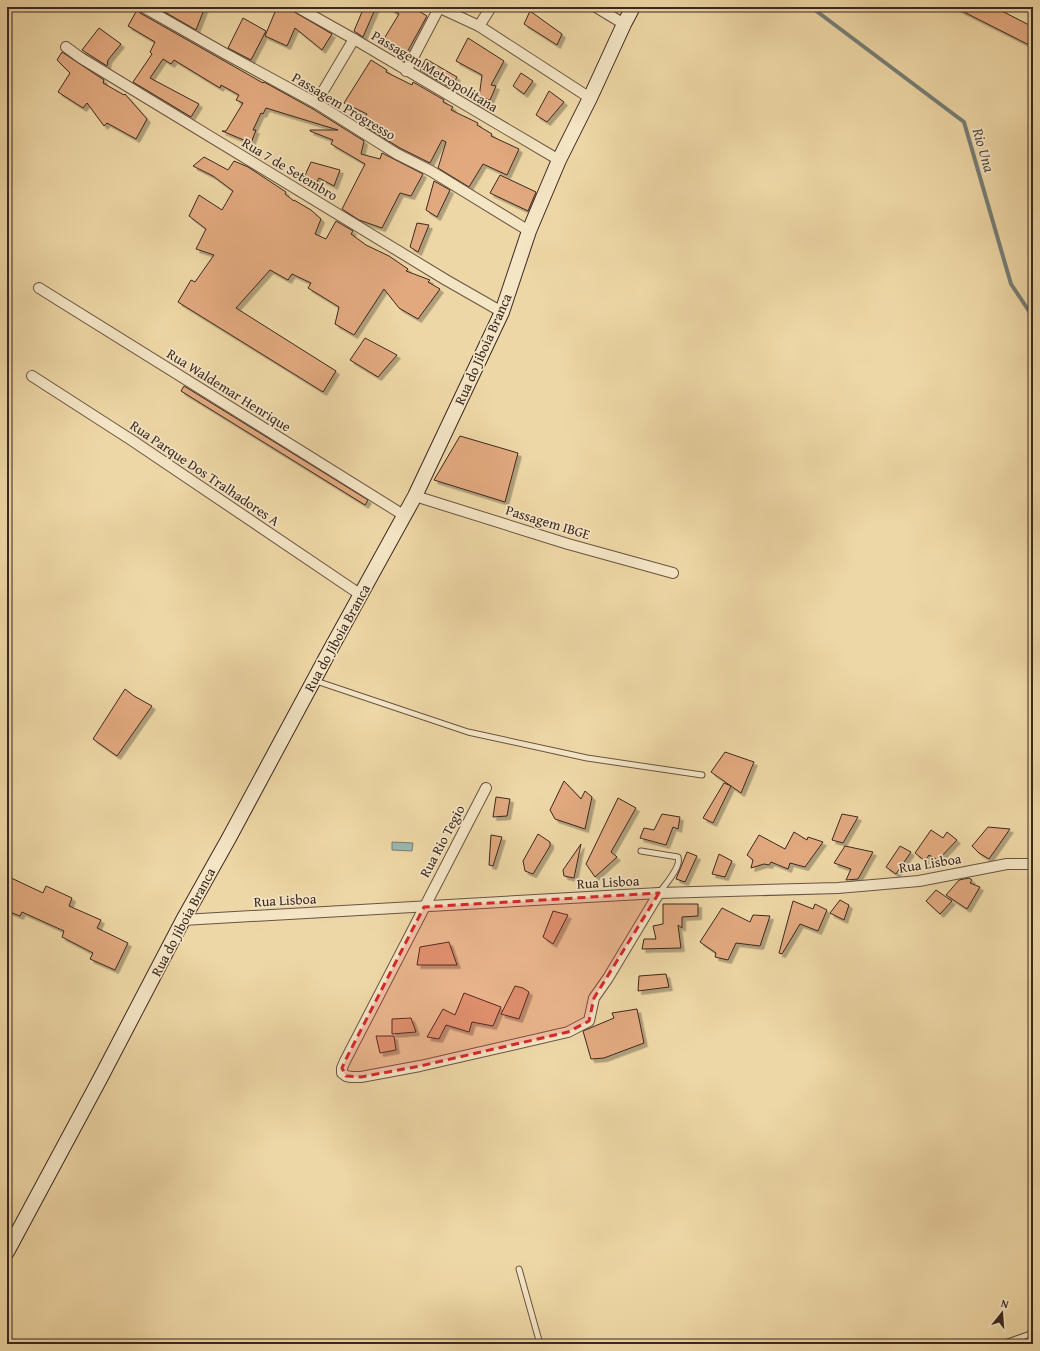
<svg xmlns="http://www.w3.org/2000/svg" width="1040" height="1351" font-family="'Gentium Book Plus',serif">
<defs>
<filter id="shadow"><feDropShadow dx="3.5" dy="3.5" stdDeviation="0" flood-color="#0004"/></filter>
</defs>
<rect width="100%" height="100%" fill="#eed7a6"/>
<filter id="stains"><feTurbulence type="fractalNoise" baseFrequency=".005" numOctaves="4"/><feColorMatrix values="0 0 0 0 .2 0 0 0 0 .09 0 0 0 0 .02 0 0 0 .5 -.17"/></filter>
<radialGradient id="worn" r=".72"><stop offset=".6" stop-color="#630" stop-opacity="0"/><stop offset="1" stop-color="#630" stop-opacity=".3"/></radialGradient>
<path fill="#9cb8b0" stroke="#757e77" d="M392,842L413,843L412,851L392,850Z"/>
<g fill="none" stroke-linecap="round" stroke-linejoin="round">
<path stroke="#757e77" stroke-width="4" d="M811,7L964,122L1011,284L1033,317"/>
</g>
<g fill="#e2a97f" stroke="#3b2821" filter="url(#shadow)">
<path d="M156,7H205L196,30Z"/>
<path d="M277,7H285L291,10L332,34L322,50L295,28L287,46L265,36Z"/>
<path d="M364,7H376L363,37L354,31Z"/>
<path d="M387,7H412L427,16L405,56L382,42L399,14Z"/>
<path d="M954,7H994L1033,27V47Z"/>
<path d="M137,10L140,13L263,83L264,82L313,109L364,141L361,154L380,159L382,153L423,174L411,196L400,193L382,228L359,220L342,209L365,164L331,144L333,140L310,131V130H338L266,108L263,114L261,113L253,130H256L251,143L222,131H226L243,103L236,100L239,95L221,85L220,88L174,60L171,64L163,59L150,78L199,104L191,117L133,82L152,54L150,52L155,42L128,26Z"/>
<path d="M530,11L562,34L557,45L524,24Z"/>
<path d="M243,18L266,31L251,60L228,48Z"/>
<path d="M99,28L121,44L108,60L107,66L82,50Z"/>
<path d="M468,38L504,61L491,85L496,86L490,100L484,98L480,106L478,105L482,75L456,61Z"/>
<path d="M62,52L104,80L103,83L124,95L125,94L147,119L136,139L107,123L104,126L87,103L83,108L58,92L70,73L57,60Z"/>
<path d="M426,59L457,77L451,88L420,70Z"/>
<path d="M371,60L387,70L386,72L412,85L413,82L444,100L443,102L453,107L451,110L478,123L477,125L492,134L491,136L519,149L507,175L483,164L469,187L438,168L446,142L442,140L430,163L400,148L361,124L367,114L344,103Z"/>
<path d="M521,73L533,81L524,94L513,86Z"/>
<path d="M549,91L564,102L547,122L536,115Z"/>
<path d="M204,157L228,170L234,161L248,167L286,192L285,194L294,201V200L311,210L321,219L315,234L326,239L336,221L353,231L351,234L366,245L389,256L408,269L406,271L430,280L428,282L440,289L418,319L399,308L384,289L354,335L335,324L339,307L308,288L311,283L292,274L288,280L270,270L236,308L336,371L323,392L178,302L191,280L195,282L214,255L196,249L206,229L189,216L199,195L222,210L233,191L213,176L193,166Z"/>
<path d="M311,162L340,170L334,186L319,178L314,187L303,180Z"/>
<path d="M500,175L536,192L528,211L490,193Z"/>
<path d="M434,181L450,190L437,217L426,210Z"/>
<path d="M417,223L429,225L418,252L410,247Z"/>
<path d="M365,338L397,355L378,377L350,360Z"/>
<path d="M184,386L368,500L365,505L181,391Z"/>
<path d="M460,436L518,453L505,502L434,480Z"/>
<path d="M125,689L134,696L152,706L117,756L93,739Z"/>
<path d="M725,752L754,762L741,793L711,772Z"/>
<path d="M564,781L581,799L585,791L592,797L585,829L555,819L550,810Z"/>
<path d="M724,783L731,786L713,823L703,818Z"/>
<path d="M496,797L510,799L507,816L493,817Z"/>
<path d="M618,798L636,808L611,852L617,857L595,877L586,864Z"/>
<path d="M662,814L680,817L678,829L673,827L666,845L640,838L644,828L654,830Z"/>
<path d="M842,814L858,817L843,843L832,840Z"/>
<path d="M988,827L1010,829L989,859L979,853L972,846Z"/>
<path d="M931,830L943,838L947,832L957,840L938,860L929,855L925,861L915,853Z"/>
<path d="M794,832L807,840L808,837L823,842L805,867L790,863L788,869L771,862L769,865L764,864L751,868L753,860L747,855L759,835L785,849Z"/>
<path d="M538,834L550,842V846L533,874L525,871L523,861Z"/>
<path d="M491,835L502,837L493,866L489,865Z"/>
<path d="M581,844L574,878L564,876L563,870Z"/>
<path d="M845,846L873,852L858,879L846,880L851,869L834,863Z"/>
<path d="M900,846L911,852L896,874L886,867Z"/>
<path d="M687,852L697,856L685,882L676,879Z"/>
<path d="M719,854L732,861L725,877L712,874Z"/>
<path d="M7,876L43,893L46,886L72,898L69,906L101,920L97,928L128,943L115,970L90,959L93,953L62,937L64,931L22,912L20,916L7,911Z"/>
<path d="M969,878L972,880L970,883L980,887L967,909L946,895L959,880Z"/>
<path d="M936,890L952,901L940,914L926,901Z"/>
<path d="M840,900L849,905L844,920L830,913Z"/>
<path d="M793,901L813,909L815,904L827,910L818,931L800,924L782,954L779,953Z"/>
<path d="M663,904H698V916L682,917V928L678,925L681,948L642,949L644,939H656L653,926L663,924Z"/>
<path d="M722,908L750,922L753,915L770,916L760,946L736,943L728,960L715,957L716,953L700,942Z"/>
<path d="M553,911L568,915L553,944L543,937Z"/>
<path d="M449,942L457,965H417L420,947Z"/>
<path d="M666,974L669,987L638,991L639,976Z"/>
<path d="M515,986L523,988L529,992L519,1019L501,1014Z"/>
<path d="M464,993L501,1007L493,1026L472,1022L469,1032L446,1025L439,1039L427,1037L443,1009L455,1015Z"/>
<path d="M637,1009L644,1043L604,1058L591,1059L583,1031L614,1018L612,1013Z"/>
<path d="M411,1018L416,1032L392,1034V1019Z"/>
<path d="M376,1036H394L396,1050L380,1053Z"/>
</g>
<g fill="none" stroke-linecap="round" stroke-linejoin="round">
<defs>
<g id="service">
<path d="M316,681L468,732L587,758L702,775"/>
<path d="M641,851L678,857C682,866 665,885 659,893"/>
<path d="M519,1269L540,1344"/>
<path d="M1002,1344L1033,1333"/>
</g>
<g id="minor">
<path d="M143,7L224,53L316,103L397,154L431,171L529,231"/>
<path d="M297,7L354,39L559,160"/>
<path d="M438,7L479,26L590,98"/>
<path d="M596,7L624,24"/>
<path d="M479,26L491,7"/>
<path d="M66,47L81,58L446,280L502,312"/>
<path d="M406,71L439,8"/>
<path d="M316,103L354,39"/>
<path d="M39,288L405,516"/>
<path d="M32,376L133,441L361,595"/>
<path d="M415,496L568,544L673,573"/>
<path d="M486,788L345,1061L342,1068V1073L346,1076L351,1077H361L420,1066L568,1032L589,1021L594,998L608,978L659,893"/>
<path d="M183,920L659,893L838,888L919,881L1007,864H1030L1033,863"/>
</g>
<path id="secondary" d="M7,1252L100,1079L183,920L229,838L329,652L415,496L502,312L529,231L559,160L590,98L624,24L633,7"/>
</defs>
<use href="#service" stroke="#685442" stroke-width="7"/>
<use href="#minor" stroke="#685442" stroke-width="12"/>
<use href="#secondary" stroke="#3b2821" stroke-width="16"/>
<use href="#service" stroke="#f4e5c5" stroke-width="5"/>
<use href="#minor" stroke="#f4e5c5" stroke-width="10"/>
<use href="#secondary" stroke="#f4e5c5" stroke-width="14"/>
</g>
<path fill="#d62828" fill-opacity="0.2" stroke="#d62828" stroke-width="3" stroke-dasharray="8 5" stroke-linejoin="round" d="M659,893L594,998L589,1021L568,1032L420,1066L361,1077L346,1076L342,1068L345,1061L424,907Z"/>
<g text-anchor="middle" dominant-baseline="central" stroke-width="3.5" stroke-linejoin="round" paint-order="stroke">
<g font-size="14" fill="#3b2821" stroke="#f4e5c5">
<text transform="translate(435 71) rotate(31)">Passagem Metropolitana</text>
<text transform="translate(344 106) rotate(31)">Passagem Progresso</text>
<text transform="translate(290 169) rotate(31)">Rua 7 de Setembro</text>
<text transform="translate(483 349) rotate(-66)">Rua do Jiboia Branca</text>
<text transform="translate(229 390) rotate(32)">Rua Waldemar Henrique</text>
<text transform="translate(205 473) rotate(34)">Rua Parque Dos Tralhadores A</text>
<text transform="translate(548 522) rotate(17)">Passagem IBGE</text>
<text transform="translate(337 638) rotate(-61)">Rua do Jiboia Branca</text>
<text transform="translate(442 841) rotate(-62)">Rua Rio Tegio</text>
<text transform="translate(930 863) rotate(-9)">Rua Lisboa</text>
<text transform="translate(608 882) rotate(-3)">Rua Lisboa</text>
<text transform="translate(285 900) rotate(-3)">Rua Lisboa</text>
<text transform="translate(183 922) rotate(-62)">Rua do Jiboia Branca</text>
</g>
<g font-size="15" font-style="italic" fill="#534c45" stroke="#f4e5c5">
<text transform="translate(984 150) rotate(74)">Rio Una</text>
</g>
</g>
<rect width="1040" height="1351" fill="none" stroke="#eed7a6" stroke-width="24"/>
<rect x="8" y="8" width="1024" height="1335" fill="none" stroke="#3b2821" stroke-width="2"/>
<rect x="12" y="12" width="1016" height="1327" fill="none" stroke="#3b2821"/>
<g transform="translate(1002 1313) rotate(17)" stroke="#f4e5c5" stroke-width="3" paint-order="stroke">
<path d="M0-3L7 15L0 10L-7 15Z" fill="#3b2821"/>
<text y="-6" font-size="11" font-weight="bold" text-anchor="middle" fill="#3b2821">N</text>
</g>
<rect width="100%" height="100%" filter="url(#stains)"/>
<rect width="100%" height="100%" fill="url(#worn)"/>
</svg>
